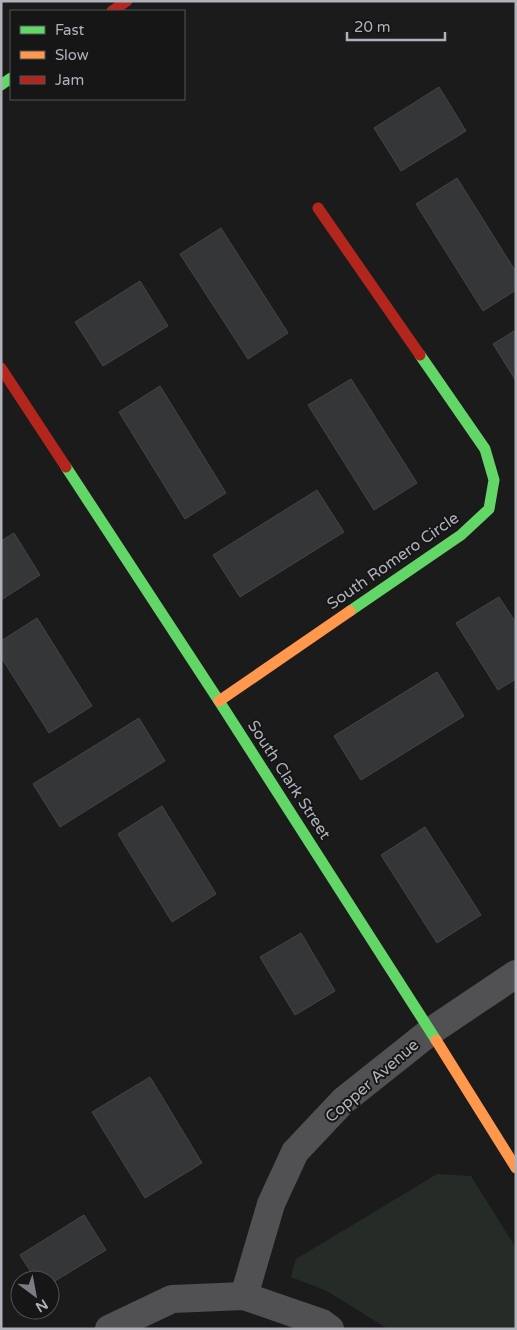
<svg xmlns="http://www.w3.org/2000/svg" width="517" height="1330" font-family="'Varela Round',sans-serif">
<rect width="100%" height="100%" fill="#1b1b1c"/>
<path fill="#252b26" d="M437,1174L471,1176L516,1248V1329H388L327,1291L291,1277L296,1259Z"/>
<g fill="#353637" stroke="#454548">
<path d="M439,87L466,131L401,171L374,128Z"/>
<path d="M457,178L516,272V290L483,311L416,204Z"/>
<path d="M221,228L288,333L248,359L180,254Z"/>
<path d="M140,281L168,326L103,366L75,322Z"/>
<path d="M516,330V381L493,344Z"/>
<path d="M351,379L417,483L374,510L308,405Z"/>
<path d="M160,386L226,493L185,519L119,412Z"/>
<path d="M317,490L344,532L240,597L213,555Z"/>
<path d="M14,533L40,575L1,600V541Z"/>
<path d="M499,597L516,623V679L498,690L456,623Z"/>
<path d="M37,618L92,706L49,733L1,657V641Z"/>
<path d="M437,672L464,716L361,780L334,736Z"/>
<path d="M139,718L165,761L60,827L33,784Z"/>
<path d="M162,806L216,894L172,922L118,834Z"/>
<path d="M425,827L481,915L437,943L381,855Z"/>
<path d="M301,933L335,991L295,1015L260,957Z"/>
<path d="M150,1077L202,1163L145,1198L92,1112Z"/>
<path d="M84,1215L106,1250L50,1284V1280H36L20,1255Z"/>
</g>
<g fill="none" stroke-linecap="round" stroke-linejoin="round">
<g stroke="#515154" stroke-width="28">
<path d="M244,1296L271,1204L295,1152L343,1101L431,1031L516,974"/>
<path d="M109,1329L172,1299L244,1296L322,1323L330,1329"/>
</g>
<g stroke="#63d668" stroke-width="11">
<path d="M1,85L11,78"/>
<path d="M66,467L219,701L436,1040"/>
<path d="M350,611L461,535L489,509L494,480L485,449L420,355"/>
</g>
<g stroke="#ff974d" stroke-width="11">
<path d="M219,701L350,611"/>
<path d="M436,1040L516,1168"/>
</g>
<g stroke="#b3261e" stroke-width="11">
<path d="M112,11L127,1"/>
<path d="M318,208L420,355"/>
<path d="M1,368L66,467"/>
</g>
</g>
<g text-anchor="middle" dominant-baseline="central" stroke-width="4" stroke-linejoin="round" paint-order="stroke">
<g font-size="16" fill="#afb2ba" stroke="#161617">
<text transform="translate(393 561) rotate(-35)">South Romero Circle</text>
<text transform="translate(289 780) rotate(57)">South Clark Street</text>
<text transform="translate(372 1081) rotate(-41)">Copper Avenue</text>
</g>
</g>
<rect width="517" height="1330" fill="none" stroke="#afb2ba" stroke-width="5"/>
<rect x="10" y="10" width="175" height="90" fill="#161617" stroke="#535458"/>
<rect x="20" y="26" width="25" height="8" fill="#63d668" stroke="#535458"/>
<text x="55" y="35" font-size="15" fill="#afb2ba">Fast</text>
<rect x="20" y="51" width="25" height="8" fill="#ff974d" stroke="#535458"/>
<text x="55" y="60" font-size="15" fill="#afb2ba">Slow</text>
<rect x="20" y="76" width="25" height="8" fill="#b3261e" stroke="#535458"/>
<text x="55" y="85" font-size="15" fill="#afb2ba">Jam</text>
<g transform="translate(35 1295) rotate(148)"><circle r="24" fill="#161617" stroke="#535458"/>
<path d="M0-4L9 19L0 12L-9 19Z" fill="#7b7d83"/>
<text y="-8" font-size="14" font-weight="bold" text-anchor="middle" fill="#afb2ba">N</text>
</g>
<path d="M347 32v8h98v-8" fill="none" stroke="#afb2ba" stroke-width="2.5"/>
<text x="354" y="32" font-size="15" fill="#afb2ba" stroke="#161617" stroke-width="4" paint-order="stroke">20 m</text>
</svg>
